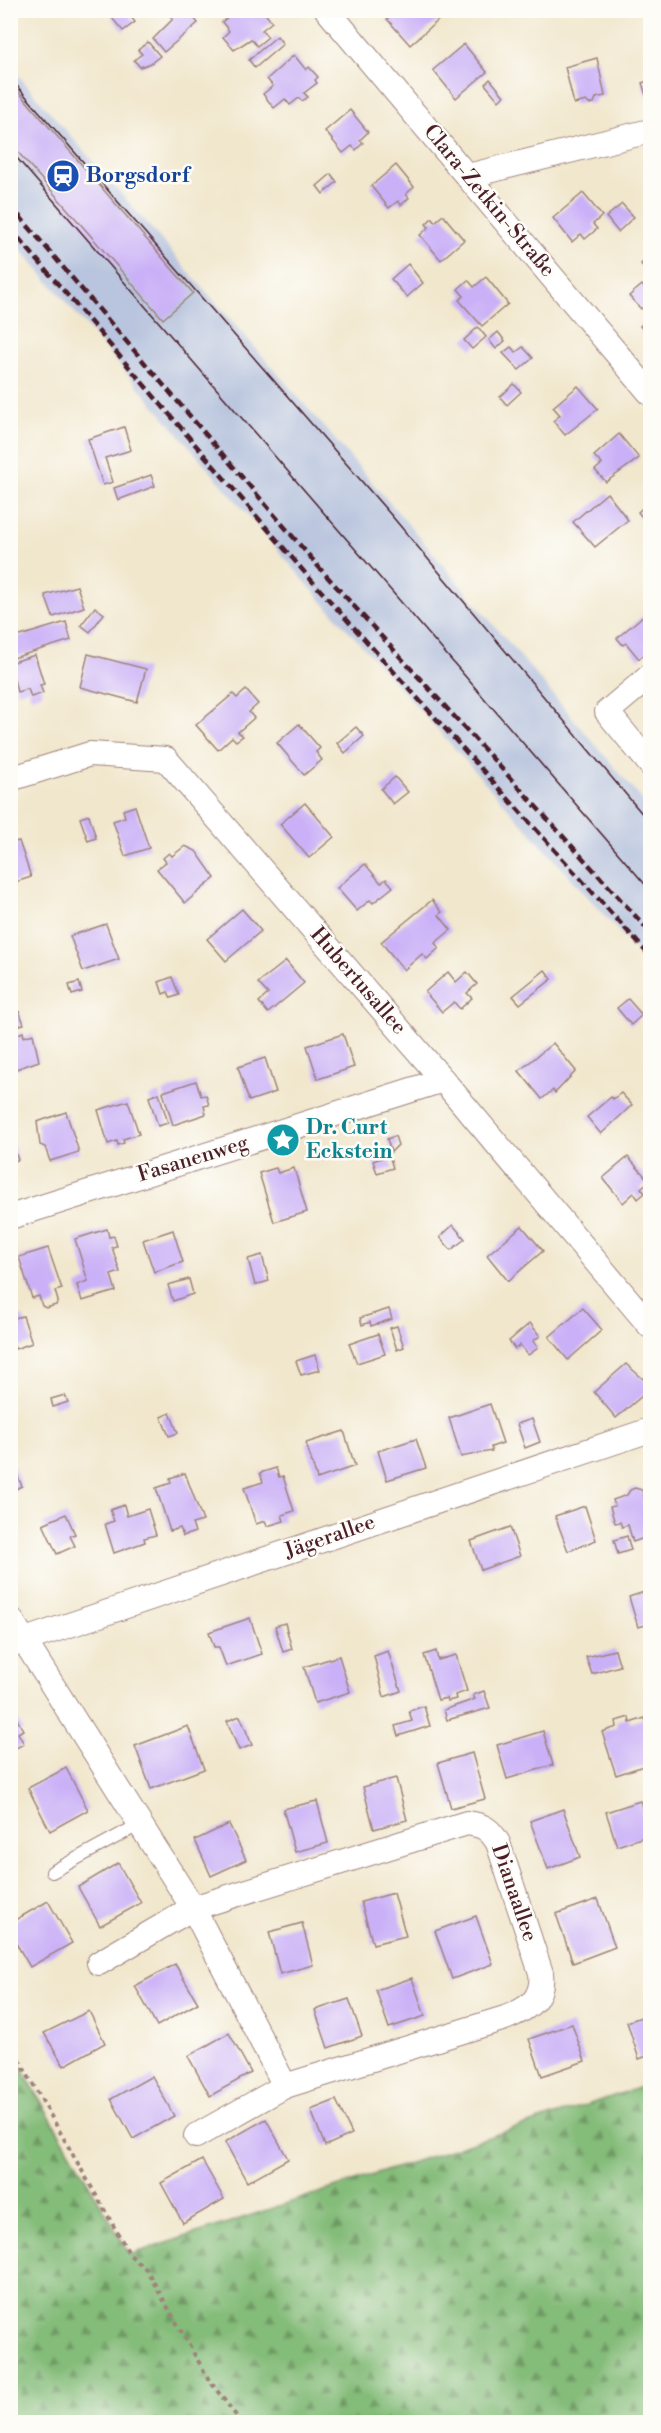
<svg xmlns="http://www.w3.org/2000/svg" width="661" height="2433" font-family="'Libre Bodoni',serif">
<defs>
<pattern id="forest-firs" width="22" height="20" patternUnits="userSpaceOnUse" patternTransform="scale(1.5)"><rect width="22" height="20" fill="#84bc79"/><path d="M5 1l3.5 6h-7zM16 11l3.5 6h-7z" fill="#6e9863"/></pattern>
</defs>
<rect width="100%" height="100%" fill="#fdfcf7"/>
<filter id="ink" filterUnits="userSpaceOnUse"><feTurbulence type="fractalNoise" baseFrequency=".0167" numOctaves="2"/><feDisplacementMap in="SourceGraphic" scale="12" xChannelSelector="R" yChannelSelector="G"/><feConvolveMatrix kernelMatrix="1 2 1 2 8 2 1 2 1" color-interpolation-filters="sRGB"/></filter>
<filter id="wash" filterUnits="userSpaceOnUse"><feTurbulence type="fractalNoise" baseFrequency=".008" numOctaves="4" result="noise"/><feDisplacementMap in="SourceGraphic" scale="24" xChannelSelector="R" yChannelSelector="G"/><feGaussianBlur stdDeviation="1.35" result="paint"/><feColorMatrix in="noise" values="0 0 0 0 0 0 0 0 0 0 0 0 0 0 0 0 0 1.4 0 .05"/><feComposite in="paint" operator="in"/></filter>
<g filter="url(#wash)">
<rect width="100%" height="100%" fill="#f1e7cd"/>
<path fill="#b9c5de" d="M10,66L403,518L650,809V966L313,591L11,238Z"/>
<path fill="url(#forest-firs)" stroke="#676e52" stroke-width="1.5" d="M10,2048L130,2255L650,2084V2422H11Z"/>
<g id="blocks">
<g fill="#cab1f7">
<path d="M120,10H125L135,22L123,31L112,18Z"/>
<path d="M172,10H187L198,23L164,52L153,39L173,19L168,14Z"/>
<path d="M236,10H262L272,22L262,30L268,37L257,46L251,39L234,50L223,37L229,31L222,22Z"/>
<path d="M397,10H435L441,18L410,45L387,19Z"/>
<path d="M277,36L283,44L255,68L249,60Z"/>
<path d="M148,42L160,56L151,63L140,67L134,60L142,54L138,50Z"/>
<path d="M464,44L487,72L456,98L433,70Z"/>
<path d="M294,55L306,70L309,67L318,77L315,80L317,83L304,93L308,97L302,101L299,98L290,105L285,99L274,108L263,94L273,86L267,79Z"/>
<path d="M597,58L605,96L596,98L594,103L589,104L586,101L574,104L565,67Z"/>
<path d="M490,79L504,96L499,101L485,84Z"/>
<path d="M650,80V94L646,95L642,83Z"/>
<path d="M10,82L193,293L163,319L10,143Z"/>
<path d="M350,110L368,132L360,140L363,143L356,150L352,146L343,153L325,131Z"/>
<path d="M396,165L414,187L406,194L409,198L401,205L398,201L389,208L371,186Z"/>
<path d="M331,174L337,182L323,194L317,186Z"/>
<path d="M583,193L602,216L593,224L597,229L585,239L581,234L572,242L553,218Z"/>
<path d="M622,204L634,217L618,232L606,217Z"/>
<path d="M443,215L464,240L441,260L420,235L429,227L426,224L432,218L435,222Z"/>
<path d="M650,255V275L641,264Z"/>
<path d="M408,264L423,283L407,297L391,279Z"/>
<path d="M486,277L508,304L482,326L459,300L464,296L458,289L468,280L474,287Z"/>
<path d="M642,285L650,295V300L641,309L629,296Z"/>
<path d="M650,317V338L640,326Z"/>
<path d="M478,327L486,337L472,349L464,340Z"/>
<path d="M498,332L505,341L496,349L489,340Z"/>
<path d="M511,347L516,352L523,347L533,358L519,370L503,353Z"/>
<path d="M514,384L521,392L507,405L500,397Z"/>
<path d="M578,386L598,409L565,435L553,421L560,415L553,407Z"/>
<path d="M124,427L131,450L105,458L113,482L103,485L88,439Z"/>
<path d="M619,434L639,458L606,482L595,470L602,464L594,456Z"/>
<path d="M151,475L155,486L118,500L114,488Z"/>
<path d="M607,493L628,520L595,547L573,522Z"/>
<path d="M650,501V527L638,512Z"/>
<path d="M77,586L84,607L53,617L45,595Z"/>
<path d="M95,607L104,614L90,632L81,625Z"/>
<path d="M650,610V649L639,659L626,643L623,645L617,638Z"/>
<path d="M66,622L71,640L10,659V639Z"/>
<path d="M88,654L146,669L137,702L80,687Z"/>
<path d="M35,655L44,684L40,685L43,693L31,697L28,689L17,692L10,663Z"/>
<path d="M246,690L258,704L249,712L254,718L238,732L243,736L236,741L232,737L218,750L196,725L233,694L237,698Z"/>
<path d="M299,724L320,748L316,752L322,760L304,775L277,743Z"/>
<path d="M356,727L364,736L345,753L337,743Z"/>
<path d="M395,777L408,792L393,804L381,789Z"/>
<path d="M305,803L334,837L309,858L280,824Z"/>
<path d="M135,806L149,848L125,856L113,821L125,817L123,810Z"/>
<path d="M89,815L96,838L88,841L80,818Z"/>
<path d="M19,841L31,877L10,884V843Z"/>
<path d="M185,846L196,851L215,878L185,903L157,869L166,862L163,858L169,853L172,856Z"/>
<path d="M365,864L381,883L386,879L393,887L373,903L370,900L357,911L337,888Z"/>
<path d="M432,900L442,912L439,915L451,930L435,943L439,948L427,959L422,954L404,970L381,942Z"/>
<path d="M242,909L261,931L226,961L207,939Z"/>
<path d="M106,924L119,959L83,971L70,936Z"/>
<path d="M286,961L304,983L268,1013L259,1002L268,994L258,983Z"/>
<path d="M545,970L552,979L520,1004L513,996Z"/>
<path d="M448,972L456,982L467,972L477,984L467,993L472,998L460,1009L454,1002L442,1012L425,992Z"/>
<path d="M172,977L179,995L171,998L168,992L163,994L159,982Z"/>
<path d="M79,982L82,992L72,995L69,985Z"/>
<path d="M628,999L642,1015L631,1025L617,1008Z"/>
<path d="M19,1011L24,1024L10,1028V1014Z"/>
<path d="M23,1032L24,1037L33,1034L39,1061L16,1069L10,1057V1037Z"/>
<path d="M343,1034L354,1067L318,1079L307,1046Z"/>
<path d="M553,1043L576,1071L555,1093L553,1090L542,1099L519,1071Z"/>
<path d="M265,1058L276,1092L249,1101L238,1067Z"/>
<path d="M196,1081L201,1096L206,1095L209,1105L204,1106L206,1114L173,1125L163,1092Z"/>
<path d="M159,1093L168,1123L158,1126L149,1097Z"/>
<path d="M621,1093L632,1105L601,1134L587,1117L611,1097L613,1099Z"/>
<path d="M128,1101L139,1134L123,1139L124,1143L118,1145L117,1141L108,1144L98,1110Z"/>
<path d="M66,1112L79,1152L50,1161L45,1147L40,1145L37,1122Z"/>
<path d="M395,1136L398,1145L391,1152L387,1139Z"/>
<path d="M10,1137L18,1160L10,1162Z"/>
<path d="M389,1155L393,1168L377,1173L373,1161Z"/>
<path d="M628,1157L649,1181L641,1188L645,1193L638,1199L634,1193L623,1203L603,1178Z"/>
<path d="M276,1168L278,1173L294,1168L307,1212L274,1222L259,1173Z"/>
<path d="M453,1225L465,1239L451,1250L440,1237Z"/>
<path d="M522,1226L543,1251L508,1281L487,1255Z"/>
<path d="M107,1229L109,1237L114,1236L117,1246L112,1247L120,1272L111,1275L116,1291L82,1301L77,1285L88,1281L75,1239Z"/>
<path d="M173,1230L183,1262L154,1272L143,1240Z"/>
<path d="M48,1248L62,1289L55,1291L58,1301L56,1305L46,1308L42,1306L39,1296L32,1298L19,1257Z"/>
<path d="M262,1255L269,1281L255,1285L248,1259Z"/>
<path d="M189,1279L193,1294L173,1301L168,1285Z"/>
<path d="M583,1308L602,1330L568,1360L549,1337Z"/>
<path d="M389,1309L392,1319L371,1326L370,1322L362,1325L360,1318Z"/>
<path d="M23,1316L32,1343L15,1349L10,1334V1319Z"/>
<path d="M530,1323L540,1336L533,1341L538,1348L528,1355L520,1345L515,1349L509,1341Z"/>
<path d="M397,1326L404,1347L397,1350L390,1328Z"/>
<path d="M378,1334L385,1354L357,1363L349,1344Z"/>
<path d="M315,1355L320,1370L301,1375L296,1361Z"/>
<path d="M626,1364L649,1384L646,1387L649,1390L616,1418L594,1392Z"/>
<path d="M65,1395L68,1402L53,1407L51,1399Z"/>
<path d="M490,1404L503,1443L491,1447L492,1451L461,1457L449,1418Z"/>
<path d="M170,1413L178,1433L169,1436L161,1417Z"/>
<path d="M532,1419L540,1442L525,1448L517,1424Z"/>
<path d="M344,1431L355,1466L317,1479L306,1443Z"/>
<path d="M416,1439L426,1468L387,1480L378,1451Z"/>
<path d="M10,1460L22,1486L10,1492Z"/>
<path d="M276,1468L279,1477L283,1476L294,1511L282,1515L284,1521L267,1526L265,1521L256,1524L244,1488L263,1482L260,1473Z"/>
<path d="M185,1473L203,1521L192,1524L195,1532L183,1536L180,1528L170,1531L156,1488L171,1483L170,1478Z"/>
<path d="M635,1488L642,1490L650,1516V1536L633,1542L628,1525L622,1527L620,1522L615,1523L610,1507L615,1506L613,1500L627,1495L630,1490Z"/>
<path d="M124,1505L127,1516L148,1509L156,1535L144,1538L145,1542L114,1553L105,1524L114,1521L110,1510Z"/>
<path d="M585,1506L596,1540L568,1551L555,1516Z"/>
<path d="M66,1514L75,1534L70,1536L75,1546L57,1554L43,1524Z"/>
<path d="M510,1527L520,1556L481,1570L471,1541Z"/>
<path d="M627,1536L631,1550L618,1554L614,1540Z"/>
<path d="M650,1590V1624L638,1627L629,1597Z"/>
<path d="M250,1618L262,1654L226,1666L219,1647H214L209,1632Z"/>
<path d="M285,1623L292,1649L283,1652L275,1626Z"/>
<path d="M615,1650L620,1666L592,1674L586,1657Z"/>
<path d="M388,1651L401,1691L384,1697L374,1656Z"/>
<path d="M436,1651L438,1660L456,1655L467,1691L455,1695L456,1699L448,1701L447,1698L438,1700L424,1655Z"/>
<path d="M339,1656L350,1692L315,1703L304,1667Z"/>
<path d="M484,1691L490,1708L447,1720L444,1710L475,1699L473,1695Z"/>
<path d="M424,1706L430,1726L398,1736L395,1726L412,1721L409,1711Z"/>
<path d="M10,1707L23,1730L18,1733L24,1744L10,1751Z"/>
<path d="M240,1716L252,1745L239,1750L227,1721Z"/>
<path d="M629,1717L630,1723L645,1718L650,1734V1764L616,1775L602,1732L617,1727L616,1721Z"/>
<path d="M188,1726L204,1769L151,1789L135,1746Z"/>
<path d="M543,1731L553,1765L507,1779L497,1745Z"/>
<path d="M472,1753L485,1799L451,1808L438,1763Z"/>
<path d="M66,1768L88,1810L50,1831L28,1788Z"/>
<path d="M396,1778L407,1820L374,1829L363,1787Z"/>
<path d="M317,1801L328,1843L295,1852L283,1809Z"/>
<path d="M640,1801L650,1835L617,1846L606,1812Z"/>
<path d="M563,1809L580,1857L548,1869L530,1821Z"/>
<path d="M229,1824L246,1860L211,1876L195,1840Z"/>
<path d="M118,1863L141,1903L100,1926L78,1887Z"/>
<path d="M394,1893L406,1936L373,1944L361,1902Z"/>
<path d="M598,1899L615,1947L573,1963L556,1914Z"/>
<path d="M48,1901L72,1943L30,1967L10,1933V1923Z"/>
<path d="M476,1916L493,1964L452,1979L435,1931Z"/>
<path d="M302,1923L313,1965L280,1974L269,1932Z"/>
<path d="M175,1964L198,2003L157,2026L135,1986Z"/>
<path d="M412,1978L425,2016L389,2028L376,1990Z"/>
<path d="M349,1999L362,2036L328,2048L315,2010Z"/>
<path d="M89,2011L105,2043L64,2066L44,2033Z"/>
<path d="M650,2014V2055L639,2059L627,2022Z"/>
<path d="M572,2024L585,2061L542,2076L529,2039Z"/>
<path d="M229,2033L251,2073L210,2096L188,2056Z"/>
<path d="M152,2076L174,2116L133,2139L111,2099Z"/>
<path d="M336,2100L352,2134L325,2146L311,2110Z"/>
<path d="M266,2119L288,2159L247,2182L225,2142Z"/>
<path d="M202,2160L224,2199L183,2223L161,2183Z"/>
</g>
</g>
</g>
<g filter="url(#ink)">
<use href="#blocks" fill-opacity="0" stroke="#9e837c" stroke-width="1.5"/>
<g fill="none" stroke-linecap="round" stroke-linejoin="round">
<defs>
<path id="lane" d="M52,1872L140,1824"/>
<g id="street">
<path d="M327,10L650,393"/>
<path d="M468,176L650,131"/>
<path d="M650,676L607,712L650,764"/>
<path d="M10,779L90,754L166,759L443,1080L650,1326"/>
<path d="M10,1217L443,1080"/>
<path d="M10,1618L193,1908L285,2086L196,2136"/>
<path d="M10,1645L650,1430"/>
<path d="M99,1963L193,1908L467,1823C483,1825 490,1829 498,1843L541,1973C544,1999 528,2009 505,2018L285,2086"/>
</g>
</defs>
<use href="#lane" stroke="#9e837c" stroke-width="14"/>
<use href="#street" stroke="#9e837c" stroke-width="26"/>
<path stroke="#9e837c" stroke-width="4" stroke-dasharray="4.5 4.5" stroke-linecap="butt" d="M10,2044L130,2255L146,2269L209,2380L241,2422"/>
<use href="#lane" stroke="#fff" stroke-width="12"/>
<use href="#street" stroke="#fff" stroke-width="24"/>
<g stroke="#4a1f2b" stroke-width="1.5">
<path d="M10,78L391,515L650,823"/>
<path d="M10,150L650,890"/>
</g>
<g stroke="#4a1f2b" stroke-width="4.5" stroke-dasharray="9 4.5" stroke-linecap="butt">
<path d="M10,205L323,572L650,932"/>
<path d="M10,228L312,581L650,956"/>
</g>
</g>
</g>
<defs>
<symbol id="station-disc" viewBox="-11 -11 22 22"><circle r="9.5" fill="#1a4fb4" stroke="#fdfcf7"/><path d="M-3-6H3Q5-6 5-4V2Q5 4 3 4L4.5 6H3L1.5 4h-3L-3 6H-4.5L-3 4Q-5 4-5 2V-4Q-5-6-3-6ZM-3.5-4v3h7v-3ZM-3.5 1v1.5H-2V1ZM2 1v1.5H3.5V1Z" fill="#fff"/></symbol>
<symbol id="sight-disc" viewBox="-11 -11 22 22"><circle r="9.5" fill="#0f9aa8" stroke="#fdfcf7"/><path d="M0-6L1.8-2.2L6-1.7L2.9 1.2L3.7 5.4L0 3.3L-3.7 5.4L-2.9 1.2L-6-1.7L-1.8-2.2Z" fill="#fff"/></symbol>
</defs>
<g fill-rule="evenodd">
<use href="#station-disc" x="44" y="157" width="38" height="38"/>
<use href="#sight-disc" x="264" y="1121" width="38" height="38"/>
</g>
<g text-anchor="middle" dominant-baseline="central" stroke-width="5" stroke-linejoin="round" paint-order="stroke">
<g font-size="21" font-weight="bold" fill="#164399" stroke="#fdfcf7" text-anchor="start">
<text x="86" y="176">Borgsdorf</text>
</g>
<g font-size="21" fill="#4a1f2b" stroke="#fdfcf7">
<text transform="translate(489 201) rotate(50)">Clara-Zetkin-Straße</text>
<text transform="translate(358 981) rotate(49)">Hubertusallee</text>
<text transform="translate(193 1159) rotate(-17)">Fasanenweg</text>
<text transform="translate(330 1537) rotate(-19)">Jägerallee</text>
<text transform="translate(514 1893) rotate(71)">Dianaallee</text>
</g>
<g font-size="21" font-weight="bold" fill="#0d838f" stroke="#fdfcf7" text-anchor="start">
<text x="306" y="1128">Dr. Curt<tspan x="306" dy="24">Eckstein</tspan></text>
</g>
</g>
<rect width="661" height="2433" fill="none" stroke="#fdfcf7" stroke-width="36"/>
</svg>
